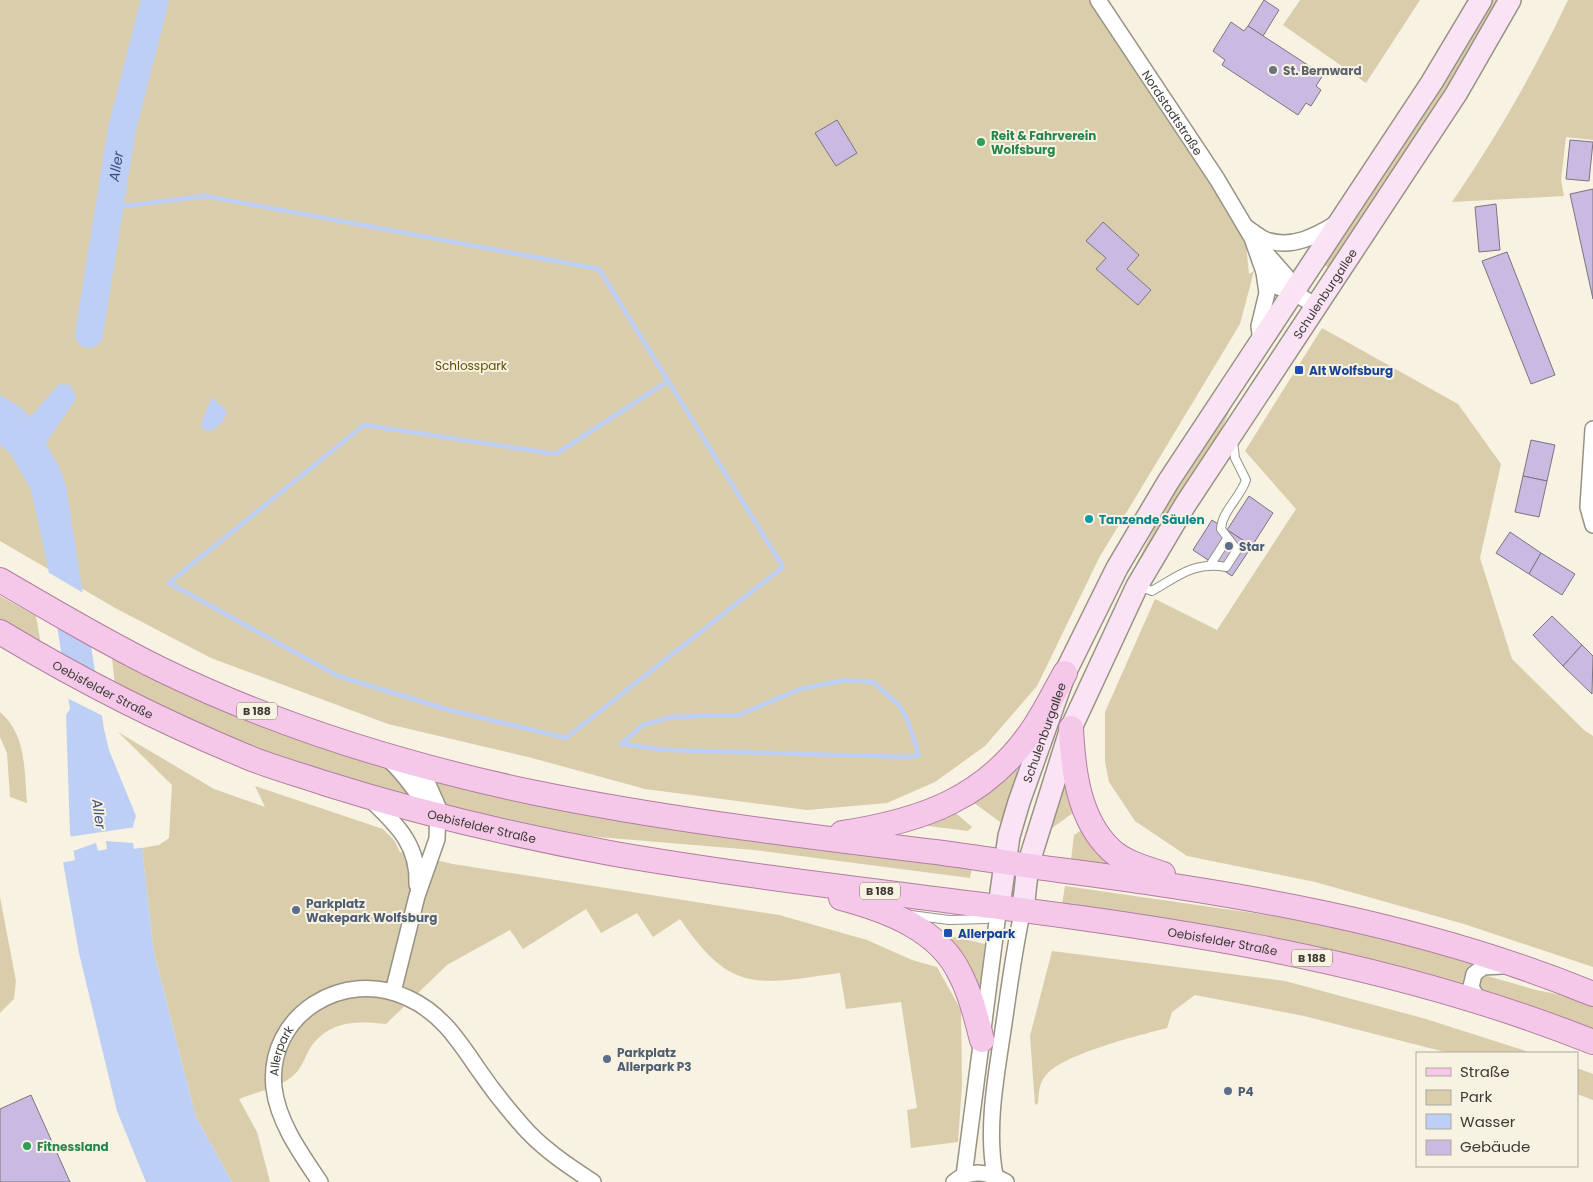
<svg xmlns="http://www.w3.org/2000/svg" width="1593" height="1182" font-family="Poppins,sans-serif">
<rect width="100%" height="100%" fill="#f7f2e2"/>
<g fill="#dacdab">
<path d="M0,0H1089L1211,183L1246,244L1249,274L1254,271L1240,324L1099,558L1037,686L985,746L935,782L887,803L807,810L645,789L532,758L388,724L211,658L117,609L0,541Z"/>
<path d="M1300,0H1420L1366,83L1283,25Z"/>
<path d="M1492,0H1501L1448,90L1330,269L1322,263Z"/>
<path d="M1568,0H1593V140L1566,137L1561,180L1564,196L1452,202C1496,138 1535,70 1568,0Z"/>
<path d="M1285,322L1234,401L1215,444L1135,569L1134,568L1181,477Z"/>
<path d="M1322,328L1458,404L1501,464L1480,558L1512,659L1584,730L1593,736V967L1464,924L1315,882L1187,856L1135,821L1109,782L1105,762V712L1155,599L1217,630L1296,509L1245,451Z"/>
<path d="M0,596L36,616L41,645L0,623Z"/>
<path d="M112,657L230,714L286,735L386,767L405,782L416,800L271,756L115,686Z"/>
<path d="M0,712C27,735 24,771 27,803L10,797L7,753L0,737Z"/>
<path d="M118,732L214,789L265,807L255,786L383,829L394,840L400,852L453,864L779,915L867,940L912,960L937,967L961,1010L962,1085L958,1142L911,1148L907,1110L917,1108L901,1002L846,1009L840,973C757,984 732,995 680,919L653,937L637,913L601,933L586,909L523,949L510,930L447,965L386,1024C359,1021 332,1020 313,1044C306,1053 303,1066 295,1074C282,1087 256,1092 239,1099L257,1132L270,1182H232L196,1117L154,953L142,848L159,845L169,838L172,785Z"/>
<path d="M1015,766L1018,772L1003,824L970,800Z"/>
<path d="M432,778L972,867L970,878L754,850L598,837L517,825L445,807Z"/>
<path d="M1065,782L1077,810L1048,831Z"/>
<path d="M952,810L972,827L968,831L912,824Z"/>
<path d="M1086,827L1119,869L1071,860L1074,835Z"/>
<path d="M1065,886L1315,922L1400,942L1475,963L1464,976L1465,988L1062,904Z"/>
<path d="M0,897L16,981L14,999L0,1013Z"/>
<path d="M945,935L985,944L979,994Z"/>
<path d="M1052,951L1285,981L1426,1019L1532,1053H1449L1304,1016L1195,995L1172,1012L1167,1028C1140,1035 1064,1054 1047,1074C1039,1082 1039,1092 1038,1103L1035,1105L1030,1036Z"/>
<path d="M1484,975L1536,990L1573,997L1593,1005V1032L1481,991C1478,985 1478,981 1484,975Z"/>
<path d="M1577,1068L1593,1074V1100L1577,1094Z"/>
</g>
<g fill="#bdcff5">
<path d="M59,384L71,385L76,399L46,443L60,469L66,486L104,729L109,750L136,816L133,826L137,845L142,848L154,953L196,1117L232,1182H146L117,1111L79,953L63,862L75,860L70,833L66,715L70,709L48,568L31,490L10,453L0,445V395L22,408L30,417Z"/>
<path d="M212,397L227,411L223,422L211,431L201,429L203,418Z"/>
</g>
<g fill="#f7f2e2">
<path d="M46,571L85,594L93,647L54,626Z"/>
<path d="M59,655L98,677L105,717L65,697Z"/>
<path d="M136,827L140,844L144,847L134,849L133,843L106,841L107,849L98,851L96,843L73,851L75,860L60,863L62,860L72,858L68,837Z"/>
</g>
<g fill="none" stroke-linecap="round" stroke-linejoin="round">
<g stroke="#bdcff5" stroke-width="4.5">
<path d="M109,208L205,196L599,269L783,567L566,738L449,710L338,676L169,583L364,425L556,454L668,381"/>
<path d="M846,680L873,682L899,705L907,719L919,755L908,757L667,750L621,744L643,725L671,717L739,715L800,689Z"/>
</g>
<path stroke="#bdcff5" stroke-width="28" id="s1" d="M89,334L122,129L155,0"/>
</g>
<g fill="#cabae1" stroke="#7a7582">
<path d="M1264,0L1279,10L1263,36L1248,26Z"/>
<path d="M1231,22L1244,31L1248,26L1323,75L1316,86L1321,90L1311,106L1306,103L1298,115L1222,65L1225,60L1213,51Z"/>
<path d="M837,120L857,153L836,166L815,133Z"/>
<path d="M1570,140L1593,142L1589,181L1566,179Z"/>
<path d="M1593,189V299L1570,194Z"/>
<path d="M1496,204L1500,250L1479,252L1475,207Z"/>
<path d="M1103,222L1139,255L1127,269L1151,290L1138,305L1096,269L1106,258L1086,241Z"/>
<path d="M1507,252L1555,375L1531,384L1482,261Z"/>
<path d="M1531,440L1555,445L1547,481L1523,476Z"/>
<path d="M1523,476L1547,481L1539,517L1515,512Z"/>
<path d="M1249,496L1273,513L1252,546L1227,530Z"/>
<path d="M1212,520L1252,546L1232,576L1193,550Z"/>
<path d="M1510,532L1541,553L1529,574L1496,553Z"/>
<path d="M1541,553L1575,574L1562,595L1529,574Z"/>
<path d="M1552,616L1582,645L1563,666L1533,635Z"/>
<path d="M1582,645L1593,656L1592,694L1563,666Z"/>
<path d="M31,1095L70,1182H0V1109Z"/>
</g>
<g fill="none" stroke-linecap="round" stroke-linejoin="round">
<defs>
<g id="lane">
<path d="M1211,564L1227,539"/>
<path d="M1138,586L1152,591C1178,576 1195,561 1226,567L1237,550L1221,529C1222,511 1240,498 1246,480L1235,458L1233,442"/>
<path d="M911,915L949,920L987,919L993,912"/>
</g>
<g id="street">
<path id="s2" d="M1098,0L1217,179L1252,238L1264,272L1278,287L1293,292L1316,306"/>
<path d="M1246,227C1252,231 1259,237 1266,240C1292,249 1316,236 1337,223"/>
<path d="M1256,242L1286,276L1293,292"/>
<path d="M1261,341L1259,326L1267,293L1264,272"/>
<path d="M1593,429L1588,507L1593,525"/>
<path d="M388,759C407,775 417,796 434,813"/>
<path d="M372,801C398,826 419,846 417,885"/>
<path d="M393,992L417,896L437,839L438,807L427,782L411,763"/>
<path d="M1479,1001L1471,987L1474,974L1483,967L1502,966"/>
<path d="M995,1175C986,1129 996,1077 1003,1030C1009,990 1014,949 1023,909"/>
<path d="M964,1176L999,906"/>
<path id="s3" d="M320,1182C301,1154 278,1122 274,1088C266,1015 344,967 408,998C441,1013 458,1040 478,1069C491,1088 505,1106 520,1123C540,1147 567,1165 593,1182"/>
<path d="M954,1182C971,1168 989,1172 1006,1182"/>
</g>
<g id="secondary">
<path id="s4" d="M999,906L1009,836L1019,802L1065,673L1117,568L1168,482L1432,82L1481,0"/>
<path id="s5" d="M1023,909L1028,865L1071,728L1137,586L1185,505L1456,94L1510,0"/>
</g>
<g id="primary">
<path d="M0,580C53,611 105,642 160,669C277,726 404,765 531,792C667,820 805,836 943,853C982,858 1020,865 1059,870C1239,893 1423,924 1593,994"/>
<path id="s6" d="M0,632C78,679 160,721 245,756C270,767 298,774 324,783C419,813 516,836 615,854C944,911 1278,916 1593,1042"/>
<path d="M1071,728C1073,769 1078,819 1111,850C1125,863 1146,868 1163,874"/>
<path d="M842,833C922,821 988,798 1035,726C1046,709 1055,691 1065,673"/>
<path d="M841,898C886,910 939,929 960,974C971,995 976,1017 982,1040"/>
</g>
</defs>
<use href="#lane" stroke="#979284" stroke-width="10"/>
<use href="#street" stroke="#979284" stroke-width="18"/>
<use href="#secondary" stroke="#979284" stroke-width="24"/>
<use href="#primary" stroke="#b17fa0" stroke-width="26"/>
<use href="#lane" stroke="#fff" stroke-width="8"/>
<use href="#street" stroke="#fff" stroke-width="15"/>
<use href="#secondary" stroke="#fae3f4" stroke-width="21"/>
<use href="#primary" stroke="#f5c8e9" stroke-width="24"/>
</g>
<circle fill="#6b7280" stroke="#f7f2e2" stroke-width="2" cx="1273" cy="70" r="5"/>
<g fill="#2e9e5b" stroke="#f7f2e2" stroke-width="2">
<circle cx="981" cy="142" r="5"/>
<circle cx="27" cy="1146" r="5"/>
</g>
<g fill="#1a4fb4" stroke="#f7f2e2" stroke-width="2">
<rect x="1294" y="365" width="10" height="10" rx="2.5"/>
<rect x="943" y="928" width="10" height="10" rx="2.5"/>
</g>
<circle fill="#0f9aa8" stroke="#f7f2e2" stroke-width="2" cx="1089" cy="519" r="5"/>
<g fill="#5c6f8a" stroke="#f7f2e2" stroke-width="2">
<circle cx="1229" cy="546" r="5"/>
<circle cx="296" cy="910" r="5"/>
<circle cx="607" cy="1059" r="5"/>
<circle cx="1228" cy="1091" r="5"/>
</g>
<g text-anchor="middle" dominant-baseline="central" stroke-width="4" stroke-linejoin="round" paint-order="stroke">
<g fill="#f7f2e2" stroke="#757269" stroke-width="1">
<rect x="237" y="702.5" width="40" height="17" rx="4"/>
<rect x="860" y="882.5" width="40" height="17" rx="4"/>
<rect x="1292" y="949.5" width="40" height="17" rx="4"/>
</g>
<g font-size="11" font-weight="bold" fill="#3d3b35">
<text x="257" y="711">B 188</text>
<text x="880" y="891">B 188</text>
<text x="1312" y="958">B 188</text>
</g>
<g font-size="12" font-weight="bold" fill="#5b616d" stroke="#f7f2e2" text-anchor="start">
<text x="1283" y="70">St. Bernward</text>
</g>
<g font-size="12" fill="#3d3b35" stroke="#f7f2e2">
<text stroke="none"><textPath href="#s2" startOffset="135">Nordstadtstraße</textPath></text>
<text stroke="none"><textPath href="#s5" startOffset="692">Schulenburgallee</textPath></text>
<text stroke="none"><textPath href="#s6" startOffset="118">Oebisfelder Straße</textPath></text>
<text stroke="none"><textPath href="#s4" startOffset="180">Schulenburgallee</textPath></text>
<text stroke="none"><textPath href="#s6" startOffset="522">Oebisfelder Straße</textPath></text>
<text stroke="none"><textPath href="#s6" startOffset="1272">Oebisfelder Straße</textPath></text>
<text stroke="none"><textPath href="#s3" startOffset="144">Allerpark</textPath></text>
</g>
<g font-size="12" font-weight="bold" fill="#27864d" stroke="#f7f2e2" text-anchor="start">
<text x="991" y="135">Reit &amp; Fahrverein<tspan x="991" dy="14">Wolfsburg</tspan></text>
<text x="37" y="1146">Fitnessland</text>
</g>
<g font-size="12" fill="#624e05" stroke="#f7f2e2">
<text x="471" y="365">Schlosspark</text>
</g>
<g font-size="12" font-weight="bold" fill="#164399" stroke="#f7f2e2" text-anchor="start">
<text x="1309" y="370">Alt Wolfsburg</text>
<text x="958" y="933">Allerpark</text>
</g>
<g font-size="12" font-weight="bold" fill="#0d838f" stroke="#f7f2e2" text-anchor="start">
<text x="1099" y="519">Tanzende Säulen</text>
</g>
<g font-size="12" font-weight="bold" fill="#4e5e75" stroke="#f7f2e2" text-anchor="start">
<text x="1239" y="546">Star</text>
<text x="306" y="903">Parkplatz<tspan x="306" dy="14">Wakepark Wolfsburg</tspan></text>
<text x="617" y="1052">Parkplatz<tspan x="617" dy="14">Allerpark P3</tspan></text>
<text x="1238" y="1091">P4</text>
</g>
<g font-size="14" font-style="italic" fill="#3b5082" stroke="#f7f2e2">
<text stroke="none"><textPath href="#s1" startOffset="170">Aller</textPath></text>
<text transform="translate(99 814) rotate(82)">Aller</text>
</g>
</g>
<rect x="1416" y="1052" width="162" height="115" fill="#f7f2e2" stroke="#ada99d"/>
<rect x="1426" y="1068" width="25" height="8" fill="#f5c8e9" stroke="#ada99d"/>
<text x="1460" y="1077" font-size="15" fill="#3d3b35">Straße</text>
<rect x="1426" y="1090" width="25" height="15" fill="#dacdab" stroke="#ada99d"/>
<text x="1460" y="1102" font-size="15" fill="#3d3b35">Park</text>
<rect x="1426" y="1114" width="25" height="15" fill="#bdcff5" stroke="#ada99d"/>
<text x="1460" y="1127" font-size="15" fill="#3d3b35">Wasser</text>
<rect x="1426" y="1140" width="25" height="15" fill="#cabae1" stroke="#ada99d"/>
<text x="1460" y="1152" font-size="15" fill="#3d3b35">Gebäude</text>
</svg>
